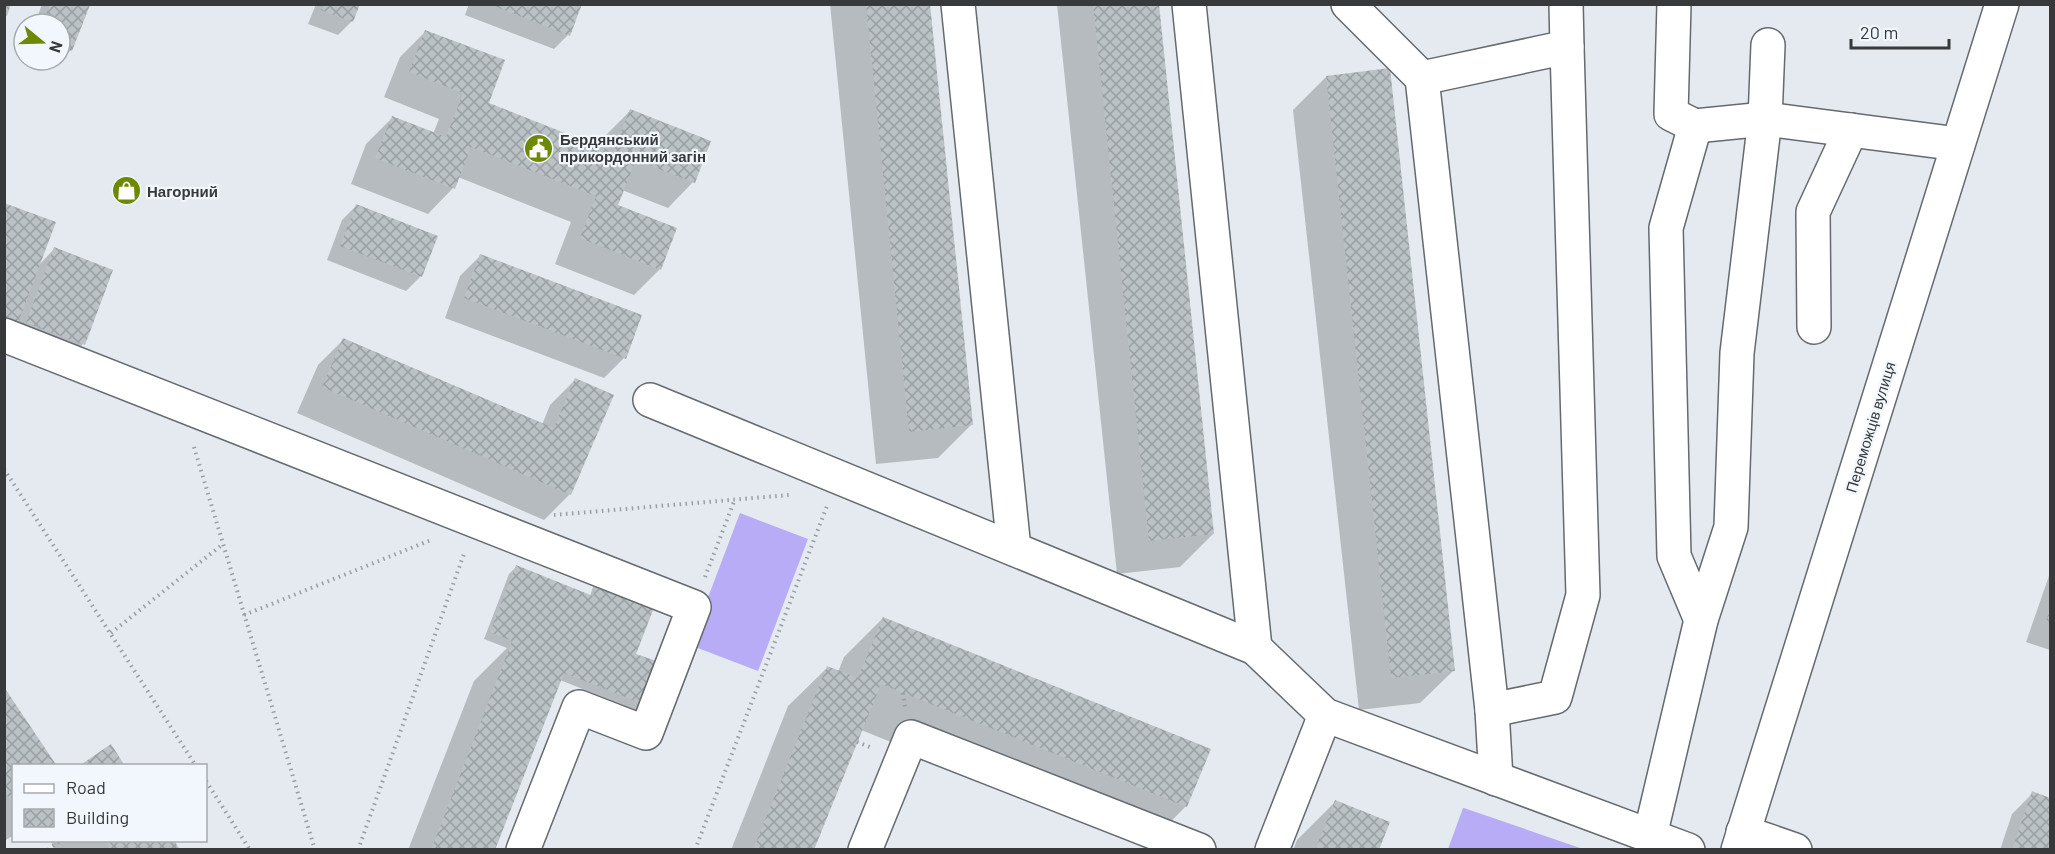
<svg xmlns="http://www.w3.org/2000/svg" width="2055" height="854" font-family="Barlow,sans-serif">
<defs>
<pattern id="building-cross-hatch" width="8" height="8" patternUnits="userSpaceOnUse" patternTransform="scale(1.5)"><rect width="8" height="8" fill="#bbc2c5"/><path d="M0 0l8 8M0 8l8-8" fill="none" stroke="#999fa1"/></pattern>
</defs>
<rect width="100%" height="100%" fill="#e4eaef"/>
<g fill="#b8acf6">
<path d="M740,513L808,539L758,671L690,645Z"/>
<path d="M1463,808H1464L1583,849H1448Z"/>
</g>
<g fill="#0003">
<path d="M42,4H89L70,51L56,65L45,60H60V24H35Z"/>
<path d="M316,4H358L352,21L338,35L308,24Z"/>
<path d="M469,4H580L568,35L554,49L465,15Z"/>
<path d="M830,4H929L971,425L938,458L876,464Z"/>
<path d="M1057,4H1157L1213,534L1180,567L1117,574Z"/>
<path d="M426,31L487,104L600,148L604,137L630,111L709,142L693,182L668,208L622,190L616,205L660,269L634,295L555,264L571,222L458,177L453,188L428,214L351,184L366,144L392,118L433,134L439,119L384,97L400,57Z"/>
<path d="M1326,77L1454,670L1420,703L1359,710L1293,110Z"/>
<path d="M4,204L39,265L54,249L111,271L83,344L63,365L4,335Z"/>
<path d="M356,206L436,237L420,277L406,291L327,260L342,220Z"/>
<path d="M480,256L624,358L604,378L445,318L460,276Z"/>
<path d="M343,340L542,425L550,405L575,380L570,494L544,520L297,413L318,365Z"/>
<path d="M516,567L590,596L593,587L600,580L634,655L660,664L638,711L560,680L493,850H408L474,681L507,648L484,639L509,574Z"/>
<path d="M2050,573V650L2026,642Z"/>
<path d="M883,618L1186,806L1148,845L861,730L812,850H731L788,706L827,668L838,672L844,657Z"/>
<path d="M4,690L14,766V835L4,841Z"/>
<path d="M2033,793L2050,799V850H2000L2012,814Z"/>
<path d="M1335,802L1377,850H1293L1297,840Z"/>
<path d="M50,840H172L178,850H56Z"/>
</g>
<g fill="url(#building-cross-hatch)">
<path d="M4,4H11L7,16L4,15Z"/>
<path d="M324,4H360L353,22L321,10Z"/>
<path d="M489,4H582L570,36Z"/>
<path d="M866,4H930L973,425L909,432Z"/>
<path d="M1093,4H1159L1214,534L1149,541Z"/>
<path d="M50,5H90L72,51L60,47V24H42Z"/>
<path d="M425,30L505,60L489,103L613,152L630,109L711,141L695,183L636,160L618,205L677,228L661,270L580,238L596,196L471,147L455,189L375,158L392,116L446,137L463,93L409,72Z"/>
<path d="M1390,68L1455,671L1391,678L1326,76Z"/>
<path d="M4,203L56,222L18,323L4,318Z"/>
<path d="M356,204L438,236L422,277L340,246Z"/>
<path d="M54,247L113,270L85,345L26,323Z"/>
<path d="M480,254L642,315L626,359L464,298Z"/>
<path d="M343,338L554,428L575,378L614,395L571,495L322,387Z"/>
<path d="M516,565L593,596L599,578L657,600L636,654L662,663L646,705L564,673L495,850H431L512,641L490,632Z"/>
<path d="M2050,608V623L2046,621Z"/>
<path d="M883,617L1211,749L1187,807L881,684L814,850H753L827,666L858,678Z"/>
<path d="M4,687L57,766H14V805L4,791Z"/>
<path d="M111,744L125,766H79Z"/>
<path d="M2032,791L2050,798V850H2012Z"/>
<path d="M1335,800L1390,822L1379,850H1315Z"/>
<path d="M105,840H174L180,850H111Z"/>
</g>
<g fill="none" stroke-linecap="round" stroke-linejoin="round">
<defs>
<g id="minor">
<path d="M958,4L1014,549"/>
<path d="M1189,4L1255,648"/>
<path d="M1348,4L1422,78L1492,710L1496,779"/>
<path d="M1566,4L1567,47"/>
<path d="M1674,4L1671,114L1695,126L1765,119L1958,144"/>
<path d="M1422,78L1567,47L1583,595L1555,697L1492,710"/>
<path d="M1695,126L1666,228L1674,556L1701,620"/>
<path d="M1814,327L1813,212L1851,130"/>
<path d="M4,335L694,607L646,733L579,707L523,850"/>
<path d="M650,400L1255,648L1325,715L1688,850"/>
<path d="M1743,832L1795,850"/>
<path d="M1650,836L1701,620L1731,527L1737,353L1765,119L1768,45"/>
<path d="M865,850L911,737L1199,850"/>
<path d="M1272,850L1325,715"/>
<path d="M1738,850L2002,4"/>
</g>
</defs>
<use href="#minor" stroke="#656a6f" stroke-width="36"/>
<g stroke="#999ea1" stroke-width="4" stroke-dasharray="1.5 4.5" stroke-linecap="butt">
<path d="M194,447L315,850"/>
<path d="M4,469L196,766"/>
<path d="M554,515L789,495"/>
<path d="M705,577L735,499"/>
<path d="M244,615L431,540"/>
<path d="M111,633L223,544"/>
<path d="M903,693L905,707"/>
<path d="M857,742L870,747"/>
<path d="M206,781L250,850"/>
<path d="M48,850L61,840"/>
<path d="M358,850L465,551"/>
<path d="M695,850L827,506"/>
</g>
<use href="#minor" stroke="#fff" stroke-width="33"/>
</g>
<defs>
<symbol id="civic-disc" viewBox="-11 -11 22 22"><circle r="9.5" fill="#6c8900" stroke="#f1f7fc"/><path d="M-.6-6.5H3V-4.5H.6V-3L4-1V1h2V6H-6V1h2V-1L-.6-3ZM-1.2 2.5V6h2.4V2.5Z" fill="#fff"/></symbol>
<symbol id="shop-disc" viewBox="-11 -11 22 22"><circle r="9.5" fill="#6c8900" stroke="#f1f7fc"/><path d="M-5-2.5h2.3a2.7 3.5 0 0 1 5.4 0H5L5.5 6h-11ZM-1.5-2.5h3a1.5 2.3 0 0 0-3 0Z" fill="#fff"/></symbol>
</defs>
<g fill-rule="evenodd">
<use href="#civic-disc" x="522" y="132" width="33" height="33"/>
<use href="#shop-disc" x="110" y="174" width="33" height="33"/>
</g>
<g text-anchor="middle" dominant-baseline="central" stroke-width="4.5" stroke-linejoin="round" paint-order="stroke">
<g font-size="15" font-weight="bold" fill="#37393b" stroke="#f1f7fc" text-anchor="start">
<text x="560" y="139">Бердянський<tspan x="560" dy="17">прикордонний загін</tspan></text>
<text x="147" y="191">Нагорний</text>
</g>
<g font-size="15" fill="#37393b" stroke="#f1f7fc">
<text transform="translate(1870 427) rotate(-73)">Переможців вулиця</text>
</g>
</g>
<rect width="2055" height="854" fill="none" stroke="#37393b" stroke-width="12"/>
<rect x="12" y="764" width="195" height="78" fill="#f1f7fc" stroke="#a7abaf" stroke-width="1.5"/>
<rect x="24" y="784" width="30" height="9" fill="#ffffff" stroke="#a7abaf" stroke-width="1.5"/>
<text x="66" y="794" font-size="18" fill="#37393b">Road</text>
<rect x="24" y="809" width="30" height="18" fill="url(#building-cross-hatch)" stroke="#a7abaf" stroke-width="1.5"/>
<text x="66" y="824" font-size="18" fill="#37393b">Building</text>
<g transform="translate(42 42) rotate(109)"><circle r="28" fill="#f1f7fc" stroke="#a7abaf" stroke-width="1.5"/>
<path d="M0-4.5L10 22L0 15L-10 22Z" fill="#6c8900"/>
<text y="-9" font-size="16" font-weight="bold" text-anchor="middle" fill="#37393b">N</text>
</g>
<path d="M1851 39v9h98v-9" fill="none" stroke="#37393b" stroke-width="3"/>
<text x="1860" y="39" font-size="18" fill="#37393b" stroke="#f1f7fc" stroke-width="4.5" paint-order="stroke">20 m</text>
</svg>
